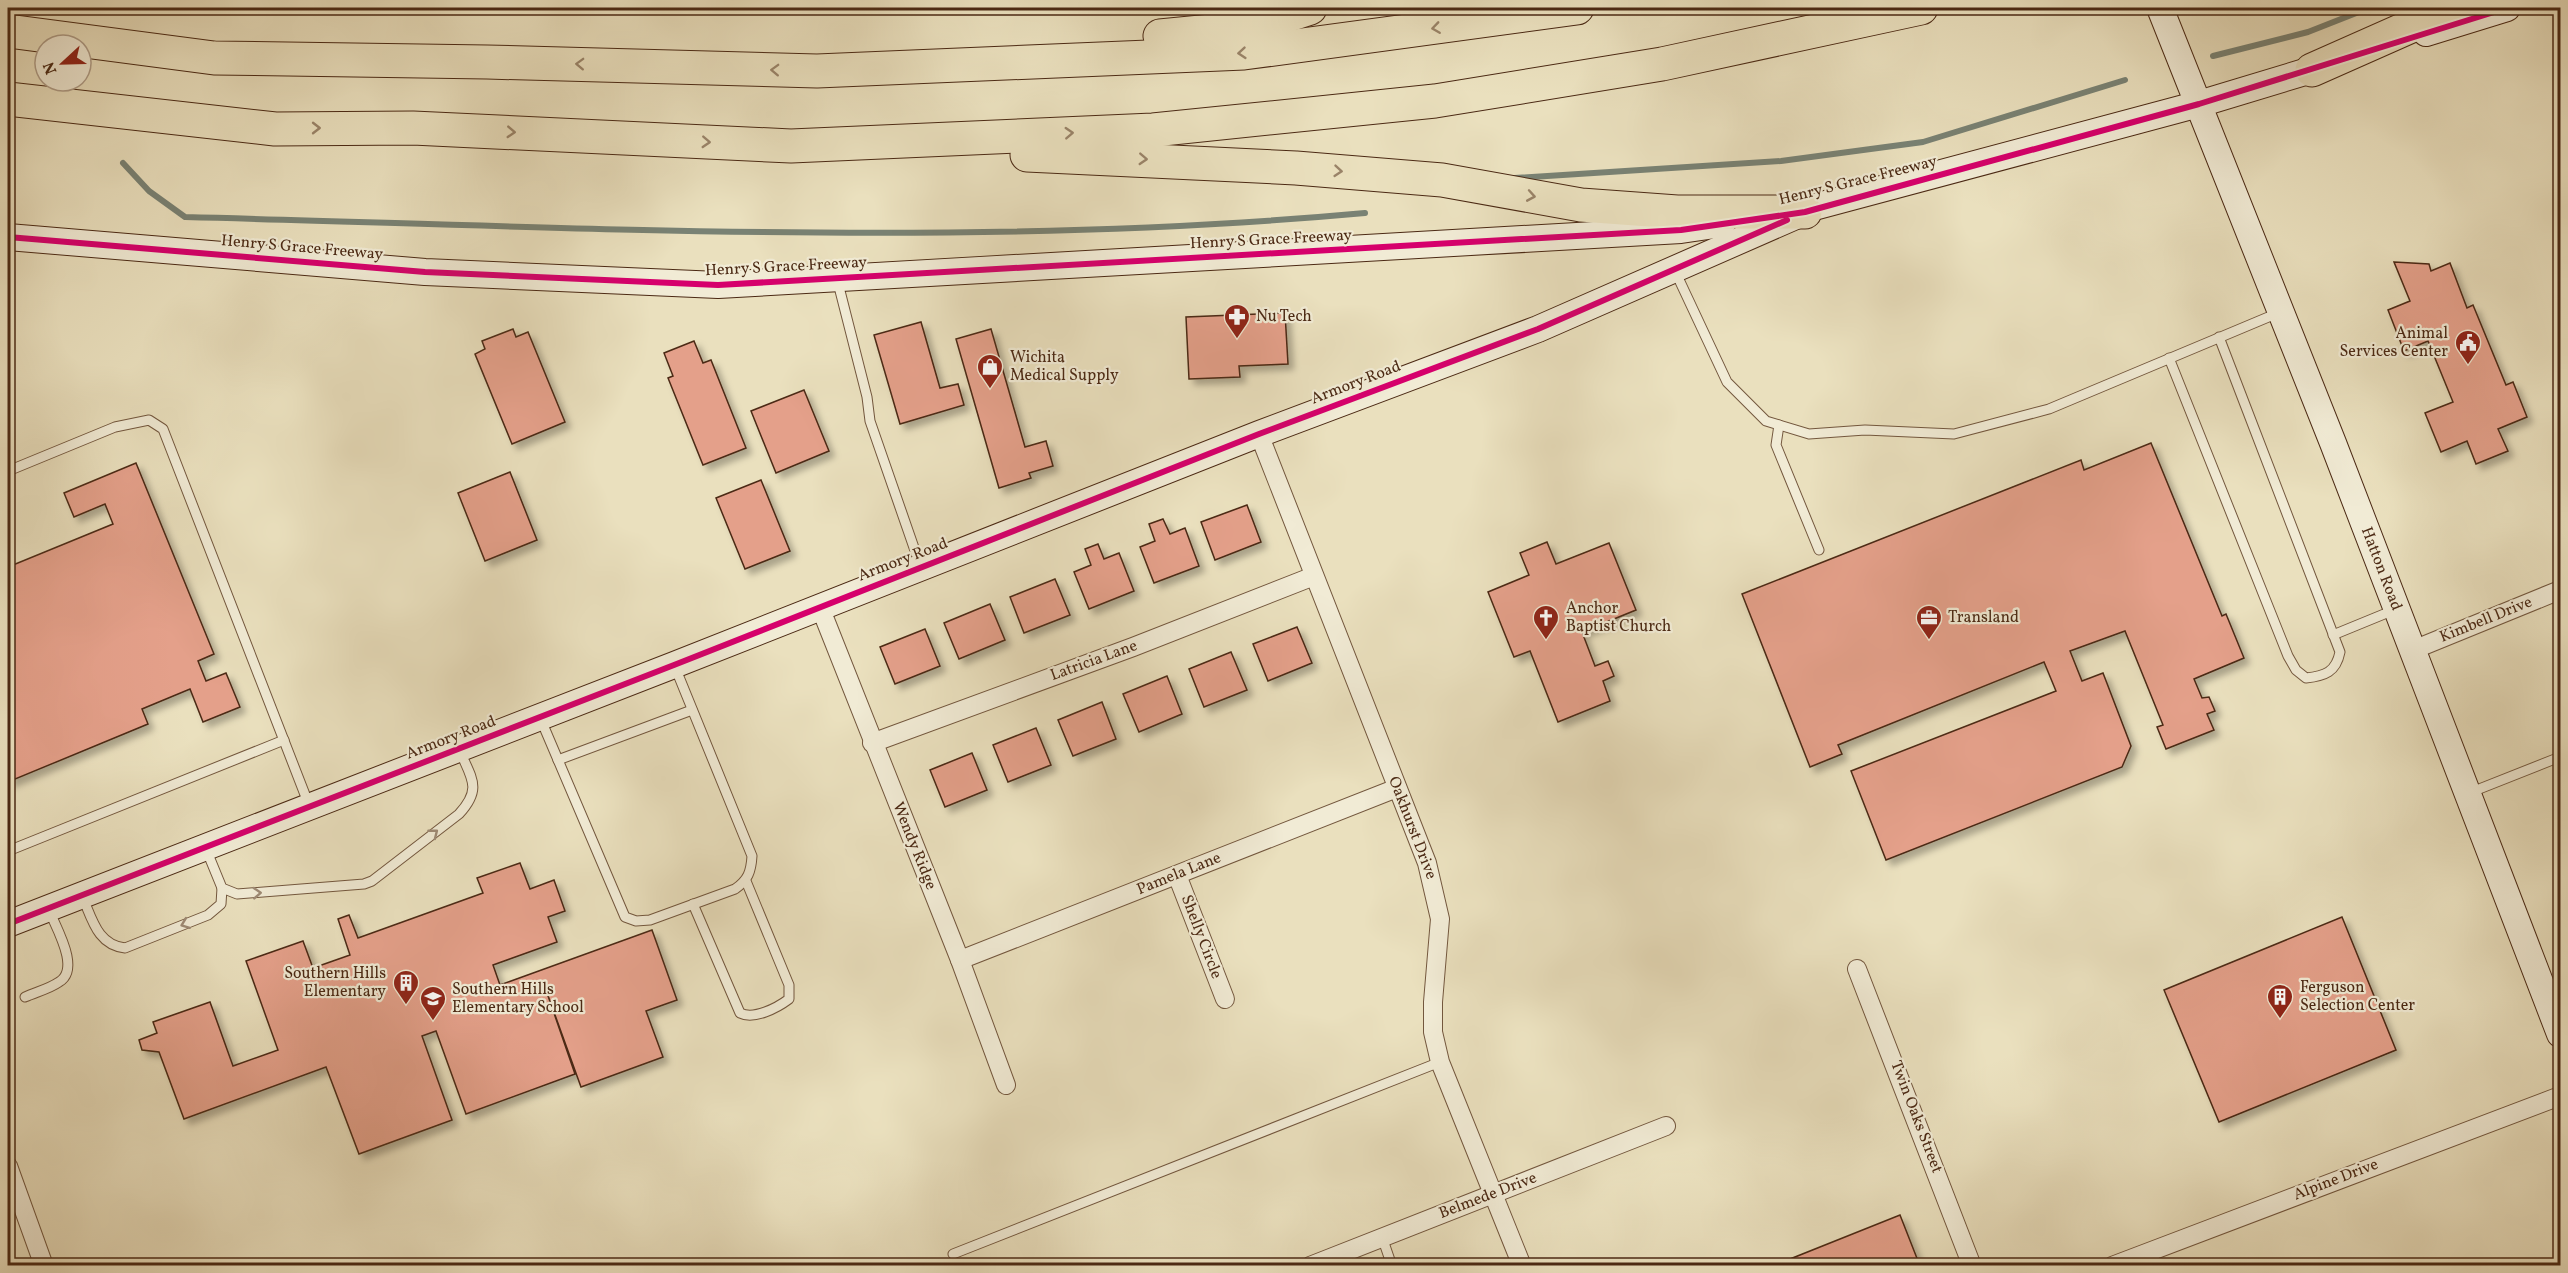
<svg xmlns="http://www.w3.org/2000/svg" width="2568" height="1273" font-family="Vollkorn,serif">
<defs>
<filter id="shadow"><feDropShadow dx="5.5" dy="5.5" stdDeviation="3" flood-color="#0004"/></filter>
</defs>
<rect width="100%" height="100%" fill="#eae0be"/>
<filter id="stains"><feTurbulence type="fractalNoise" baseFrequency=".00333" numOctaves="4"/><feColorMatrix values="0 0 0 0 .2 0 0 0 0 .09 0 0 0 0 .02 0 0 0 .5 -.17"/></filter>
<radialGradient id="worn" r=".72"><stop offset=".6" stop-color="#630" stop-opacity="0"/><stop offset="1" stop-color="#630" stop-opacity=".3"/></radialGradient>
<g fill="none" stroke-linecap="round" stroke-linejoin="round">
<g stroke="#798274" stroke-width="6">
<path d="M74,8L75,10"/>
<path d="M2213,56L2308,32L2369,8"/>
<path d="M123,163L149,191L185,217C578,227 973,249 1365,213"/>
<path d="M1515,178L1781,161L1923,142L2125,80"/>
</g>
</g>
<g fill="#e4a08a" stroke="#4b2914" stroke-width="1.5" filter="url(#shadow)">
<path d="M2394,262L2429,264L2431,271L2450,263L2467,308L2473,305L2506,385L2513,382L2527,417L2498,429L2508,451L2476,464L2467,441L2441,452L2425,413L2453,402L2428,341L2404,351L2388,310L2410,301Z"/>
<path d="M1285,313L1288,364L1239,366L1240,377L1189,379L1186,317Z"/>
<path d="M921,322L940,388L958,384L964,405L900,424L874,335Z"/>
<path d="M513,329L516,337L528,332L565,422L512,444L475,354L485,349L482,341Z"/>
<path d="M991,329L1025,447L1046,441L1053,466L1029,473L1031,478L999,488L956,339Z"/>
<path d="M694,341L703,363L711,360L746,448L703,465L668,378L673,376L664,353Z"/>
<path d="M804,390L829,451L776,473L751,411Z"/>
<path d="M2151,443L2222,616L2226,614L2244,658L2194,679L2202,698L2209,697L2215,711L2207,714L2214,730L2166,749L2157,727L2163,725L2125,631L2070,651L2082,681L2103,673L2131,746L2122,767L1886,860L1851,771L2056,691L2044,662L1838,745L1842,754L1810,767L1742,594L2081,460L2084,470Z"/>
<path d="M136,463L214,654L198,661L206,681L226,673L240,707L203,722L190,689L142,709L148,724L8,782V744L10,743L8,737V567L113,524L105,504L74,517L64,493Z"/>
<path d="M510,472L537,540L485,561L458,493Z"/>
<path d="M761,480L790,551L745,569L716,498Z"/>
<path d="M1247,505L1261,542L1215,560L1201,522Z"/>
<path d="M1163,519L1170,534L1185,528L1199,566L1154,583L1140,547L1155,541L1149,524Z"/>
<path d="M1547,542L1556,564L1609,543L1636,610L1582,632L1595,666L1608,661L1614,676L1603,681L1610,701L1558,722L1530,651L1514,657L1488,592L1529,575L1520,553Z"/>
<path d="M1098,544L1104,559L1119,553L1134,591L1089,609L1074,572L1091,565L1085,549Z"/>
<path d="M1055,579L1070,615L1024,633L1010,597Z"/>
<path d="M990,604L1005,640L959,659L944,623Z"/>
<path d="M1297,627L1312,663L1268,681L1253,644Z"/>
<path d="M925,629L940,666L895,684L880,647Z"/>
<path d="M1231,652L1247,690L1204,707L1189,669Z"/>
<path d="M1167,676L1182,714L1139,732L1123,694Z"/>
<path d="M1102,702L1116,739L1073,756L1058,720Z"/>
<path d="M1036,728L1051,765L1008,782L993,745Z"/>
<path d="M972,753L987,790L945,807L930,770Z"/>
<path d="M2560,825V844L2554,827Z"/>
<path d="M520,863L530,889L554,880L565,911L548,917L557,942L493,965L500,985L652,930L677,1000L646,1011L663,1057L581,1087L546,990L575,1074L466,1114L436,1031L422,1036L452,1120L359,1154L326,1067L184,1119L159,1052L142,1050L139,1040L157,1033L153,1022L210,1002L233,1066L278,1050L246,961L303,941L313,968L350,955L338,919L349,915L358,938L483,893L477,878Z"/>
<path d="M2342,917L2396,1050L2219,1122L2164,990Z"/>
<path d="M1900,1215L1920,1266H1793L1790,1259Z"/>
</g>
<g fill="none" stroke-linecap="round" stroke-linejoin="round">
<defs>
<g id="lane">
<path d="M1675,271L1727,382L1766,421L1809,434L1865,430L1954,434L2049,409L2278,313"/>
<path d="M837,279L867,397L870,421L920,565"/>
<path d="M2169,358L2288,656L2296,670L2306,678C2325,676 2336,672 2340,652L2219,337"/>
<path d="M1779,425L1776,445L1819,550"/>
<path d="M8,471L115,427L149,420L163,429L309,805"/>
<path d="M2333,635L2394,610"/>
<path d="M541,720L625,917L636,921L650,920L735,889C748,880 751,872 752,856L675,667"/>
<path d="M558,760L692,710"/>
<path d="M2469,793L2560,757"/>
<path d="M206,849L222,888L237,894L364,884L372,881L459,814C483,788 471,778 459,749"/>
<path d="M8,851L284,740"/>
<path d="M82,896C92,918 97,945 125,948L208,915L221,904L222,888"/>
<path d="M693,904L740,1013C754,1020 777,1008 789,999V985L746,881"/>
<path d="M25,997C36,992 49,989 59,982C81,969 56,928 49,910"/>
<path d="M1382,1237L1392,1266"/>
<path d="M953,1254L1440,1062"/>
</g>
<g id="street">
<path d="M1259,434L1427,863L1440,919L1433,1002V1032L1440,1062L1522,1266"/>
<path d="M820,607L960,960L1006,1085"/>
<path d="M2413,650L2560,590"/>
<path d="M872,743L1133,647L1314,576"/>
<path d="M1177,875L1225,999"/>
<path d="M960,960L1397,788"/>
<path d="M1857,969L1972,1266"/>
<path d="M8,1166L44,1266"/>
<path d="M1310,1266L1666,1126"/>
<path d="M2112,1266L2560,1096"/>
</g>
<g id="secondary">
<path d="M2160,8L2333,443L2560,1034"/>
<path d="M2426,33L2507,8"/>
<path d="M1788,214L2199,104L2328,65"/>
<path d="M8,237L425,272L718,285L1681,230L1722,224"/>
<path d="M8,924L674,665L1259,434L1538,329L1798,215"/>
</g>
<g id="highway">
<path d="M8,31L214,58L487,62L817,71L1244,53L1577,8"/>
<path d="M1160,36L1252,27L1310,8"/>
<path d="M2312,70L2452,8"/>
<path d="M8,99L275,129L413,128L791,146L1153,130L1435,101L1662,64L1921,8"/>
<path d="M1027,155L1296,168L1442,180L1581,205L1677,212H1805"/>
</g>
</defs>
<use href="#lane" stroke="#73573e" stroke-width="11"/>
<use href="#street" stroke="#73573e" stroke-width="20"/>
<use href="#secondary" stroke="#4b2914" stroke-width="28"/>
<use href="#highway" stroke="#4b2914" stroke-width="35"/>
<use href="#lane" stroke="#f1ebd5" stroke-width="9"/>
<use href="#street" stroke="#f1ebd5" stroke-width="18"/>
<use href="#secondary" stroke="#f1ebd5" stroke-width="26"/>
<use href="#highway" stroke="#eae0be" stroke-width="33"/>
<defs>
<g id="cycleway">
<path d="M8,237L425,272L718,285L1681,230L1805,212L2199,104L2507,8"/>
<path d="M8,924L674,665L1259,434L1538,329L1787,220"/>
</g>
</defs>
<use href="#cycleway" stroke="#f1ebd5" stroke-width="10"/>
<use href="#cycleway" stroke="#d6006c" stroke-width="6"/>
</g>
<defs><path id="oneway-chevron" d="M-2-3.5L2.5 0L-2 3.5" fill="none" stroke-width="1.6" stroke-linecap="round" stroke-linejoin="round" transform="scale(1.5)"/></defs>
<g stroke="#9a8469">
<use href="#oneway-chevron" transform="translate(1436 28) rotate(172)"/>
<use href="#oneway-chevron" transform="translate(1242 53) rotate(175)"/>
<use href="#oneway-chevron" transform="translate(580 64) rotate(-178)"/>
<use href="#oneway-chevron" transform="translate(775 70) rotate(-178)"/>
<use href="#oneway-chevron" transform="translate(316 128)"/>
<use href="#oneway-chevron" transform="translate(511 132) rotate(3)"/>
<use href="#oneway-chevron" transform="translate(1069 133) rotate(-3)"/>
<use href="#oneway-chevron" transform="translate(706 142) rotate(3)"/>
<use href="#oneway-chevron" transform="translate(1143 159) rotate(3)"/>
<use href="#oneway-chevron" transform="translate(1338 171) rotate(5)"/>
<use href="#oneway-chevron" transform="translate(1531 196) rotate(10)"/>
</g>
<g stroke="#9e8a74">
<use href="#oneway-chevron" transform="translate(434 833) rotate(-38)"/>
<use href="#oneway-chevron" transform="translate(257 893) rotate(-3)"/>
<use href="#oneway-chevron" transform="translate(185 924) rotate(159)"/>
</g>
<defs>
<symbol id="pharmacy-pin" viewBox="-11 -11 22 30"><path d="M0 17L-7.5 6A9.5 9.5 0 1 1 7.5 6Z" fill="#8f2418" stroke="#f1ebd5"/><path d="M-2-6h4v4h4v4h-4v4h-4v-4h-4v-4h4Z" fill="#fff"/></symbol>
<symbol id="civic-pin" viewBox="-11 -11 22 30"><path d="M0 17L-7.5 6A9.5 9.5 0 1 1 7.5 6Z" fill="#8f2418" stroke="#f1ebd5"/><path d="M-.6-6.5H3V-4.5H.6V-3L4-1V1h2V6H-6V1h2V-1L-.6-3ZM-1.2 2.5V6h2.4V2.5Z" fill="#fff"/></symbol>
<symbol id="shop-pin" viewBox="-11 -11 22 30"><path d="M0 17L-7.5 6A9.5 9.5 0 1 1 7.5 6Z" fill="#8f2418" stroke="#f1ebd5"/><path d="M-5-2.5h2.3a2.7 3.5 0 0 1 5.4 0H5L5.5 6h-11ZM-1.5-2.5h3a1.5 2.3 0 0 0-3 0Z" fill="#fff"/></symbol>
<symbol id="church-pin" viewBox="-11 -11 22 30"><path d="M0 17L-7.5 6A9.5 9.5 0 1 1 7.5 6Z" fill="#8f2418" stroke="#f1ebd5"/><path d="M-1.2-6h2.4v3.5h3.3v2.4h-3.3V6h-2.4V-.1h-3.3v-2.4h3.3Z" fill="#fff"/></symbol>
<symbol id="office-pin" viewBox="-11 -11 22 30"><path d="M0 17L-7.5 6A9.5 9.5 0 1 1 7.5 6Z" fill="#8f2418" stroke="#f1ebd5"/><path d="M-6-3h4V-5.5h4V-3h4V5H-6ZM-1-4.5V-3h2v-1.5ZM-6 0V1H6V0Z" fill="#fff"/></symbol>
<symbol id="building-pin" viewBox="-11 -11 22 30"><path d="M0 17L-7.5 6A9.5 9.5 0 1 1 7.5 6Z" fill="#8f2418" stroke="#f1ebd5"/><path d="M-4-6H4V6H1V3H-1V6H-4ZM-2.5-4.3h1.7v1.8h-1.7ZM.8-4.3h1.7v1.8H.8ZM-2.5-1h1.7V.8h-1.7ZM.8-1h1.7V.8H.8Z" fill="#fff"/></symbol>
<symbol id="school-pin" viewBox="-11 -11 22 30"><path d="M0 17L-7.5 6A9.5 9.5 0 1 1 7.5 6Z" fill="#8f2418" stroke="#f1ebd5"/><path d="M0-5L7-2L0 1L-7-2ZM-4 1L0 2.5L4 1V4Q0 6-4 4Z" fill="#fff"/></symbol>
</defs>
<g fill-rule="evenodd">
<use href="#pharmacy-pin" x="1222" y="302" width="30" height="40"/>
<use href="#civic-pin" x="2453" y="328" width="30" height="40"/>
<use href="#shop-pin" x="975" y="352" width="30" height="40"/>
<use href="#church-pin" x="1531" y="603" width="30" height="40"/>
<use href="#office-pin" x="1914" y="603" width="30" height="40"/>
<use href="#building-pin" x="391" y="968" width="30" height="40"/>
<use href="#building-pin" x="2265" y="982" width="30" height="40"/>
<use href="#school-pin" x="418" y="984" width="30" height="40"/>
</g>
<g text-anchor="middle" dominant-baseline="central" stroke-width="4.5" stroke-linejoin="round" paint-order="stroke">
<g font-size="16" fill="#4b2914" stroke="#f1ebd5">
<text transform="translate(1858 181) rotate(-14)">Henry S Grace Freeway</text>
<text transform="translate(1271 240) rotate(-3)">Henry S Grace Freeway</text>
<text transform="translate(302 248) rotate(5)">Henry S Grace Freeway</text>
<text transform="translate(786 267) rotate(-3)">Henry S Grace Freeway</text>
<text transform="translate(1356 383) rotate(-21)">Armory Road</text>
<text transform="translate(903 560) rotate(-21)">Armory Road</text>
<text transform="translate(2381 569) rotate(69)">Hatton Road</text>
<text transform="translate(2486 620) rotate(-22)">Kimbell Drive</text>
<text transform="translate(1094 661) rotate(-20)">Latricia Lane</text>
<text transform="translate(451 738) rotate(-21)">Armory Road</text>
<text transform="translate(1412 828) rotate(69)">Oakhurst Drive</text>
<text transform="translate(914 846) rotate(68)">Wendy Ridge</text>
<text transform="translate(1179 874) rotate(-22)">Pamela Lane</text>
<text transform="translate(1201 937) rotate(69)">Shelly Circle</text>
<text transform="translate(1916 1117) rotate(69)">Twin Oaks Street</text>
<text transform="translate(2336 1180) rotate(-21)">Alpine Drive</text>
<text transform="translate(1488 1196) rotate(-21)">Belmede Drive</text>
</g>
<g font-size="16" fill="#4b2914" stroke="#f1ebd5" text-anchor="start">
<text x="1256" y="317">Nu Tech</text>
<text x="2448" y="334" text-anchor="end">Animal<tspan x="2448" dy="18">Services Center</tspan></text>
<text x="1010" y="358">Wichita<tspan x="1010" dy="18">Medical Supply</tspan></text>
<text x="1566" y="609">Anchor<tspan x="1566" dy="18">Baptist Church</tspan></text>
<text x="1948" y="618">Transland</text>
<text x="386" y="974" text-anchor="end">Southern Hills<tspan x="386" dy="18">Elementary</tspan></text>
<text x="2300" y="988">Ferguson<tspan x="2300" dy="18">Selection Center</tspan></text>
<text x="452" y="990">Southern Hills<tspan x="452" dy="18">Elementary School</tspan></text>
</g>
</g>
<rect width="2568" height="1273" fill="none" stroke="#eae0be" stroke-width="30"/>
<rect x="9" y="9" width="2550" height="1255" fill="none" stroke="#4b2914" stroke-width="3"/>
<rect x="15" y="15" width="2538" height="1243" fill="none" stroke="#4b2914" stroke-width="1.5"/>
<g transform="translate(63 63) rotate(248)"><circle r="28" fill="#f1ebd5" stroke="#af9d88" stroke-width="1.5"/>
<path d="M0-4.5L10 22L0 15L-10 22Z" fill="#8f2418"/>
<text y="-9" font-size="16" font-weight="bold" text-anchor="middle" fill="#4b2914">N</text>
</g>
<rect width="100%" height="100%" filter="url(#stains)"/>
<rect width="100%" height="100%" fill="url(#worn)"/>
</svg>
